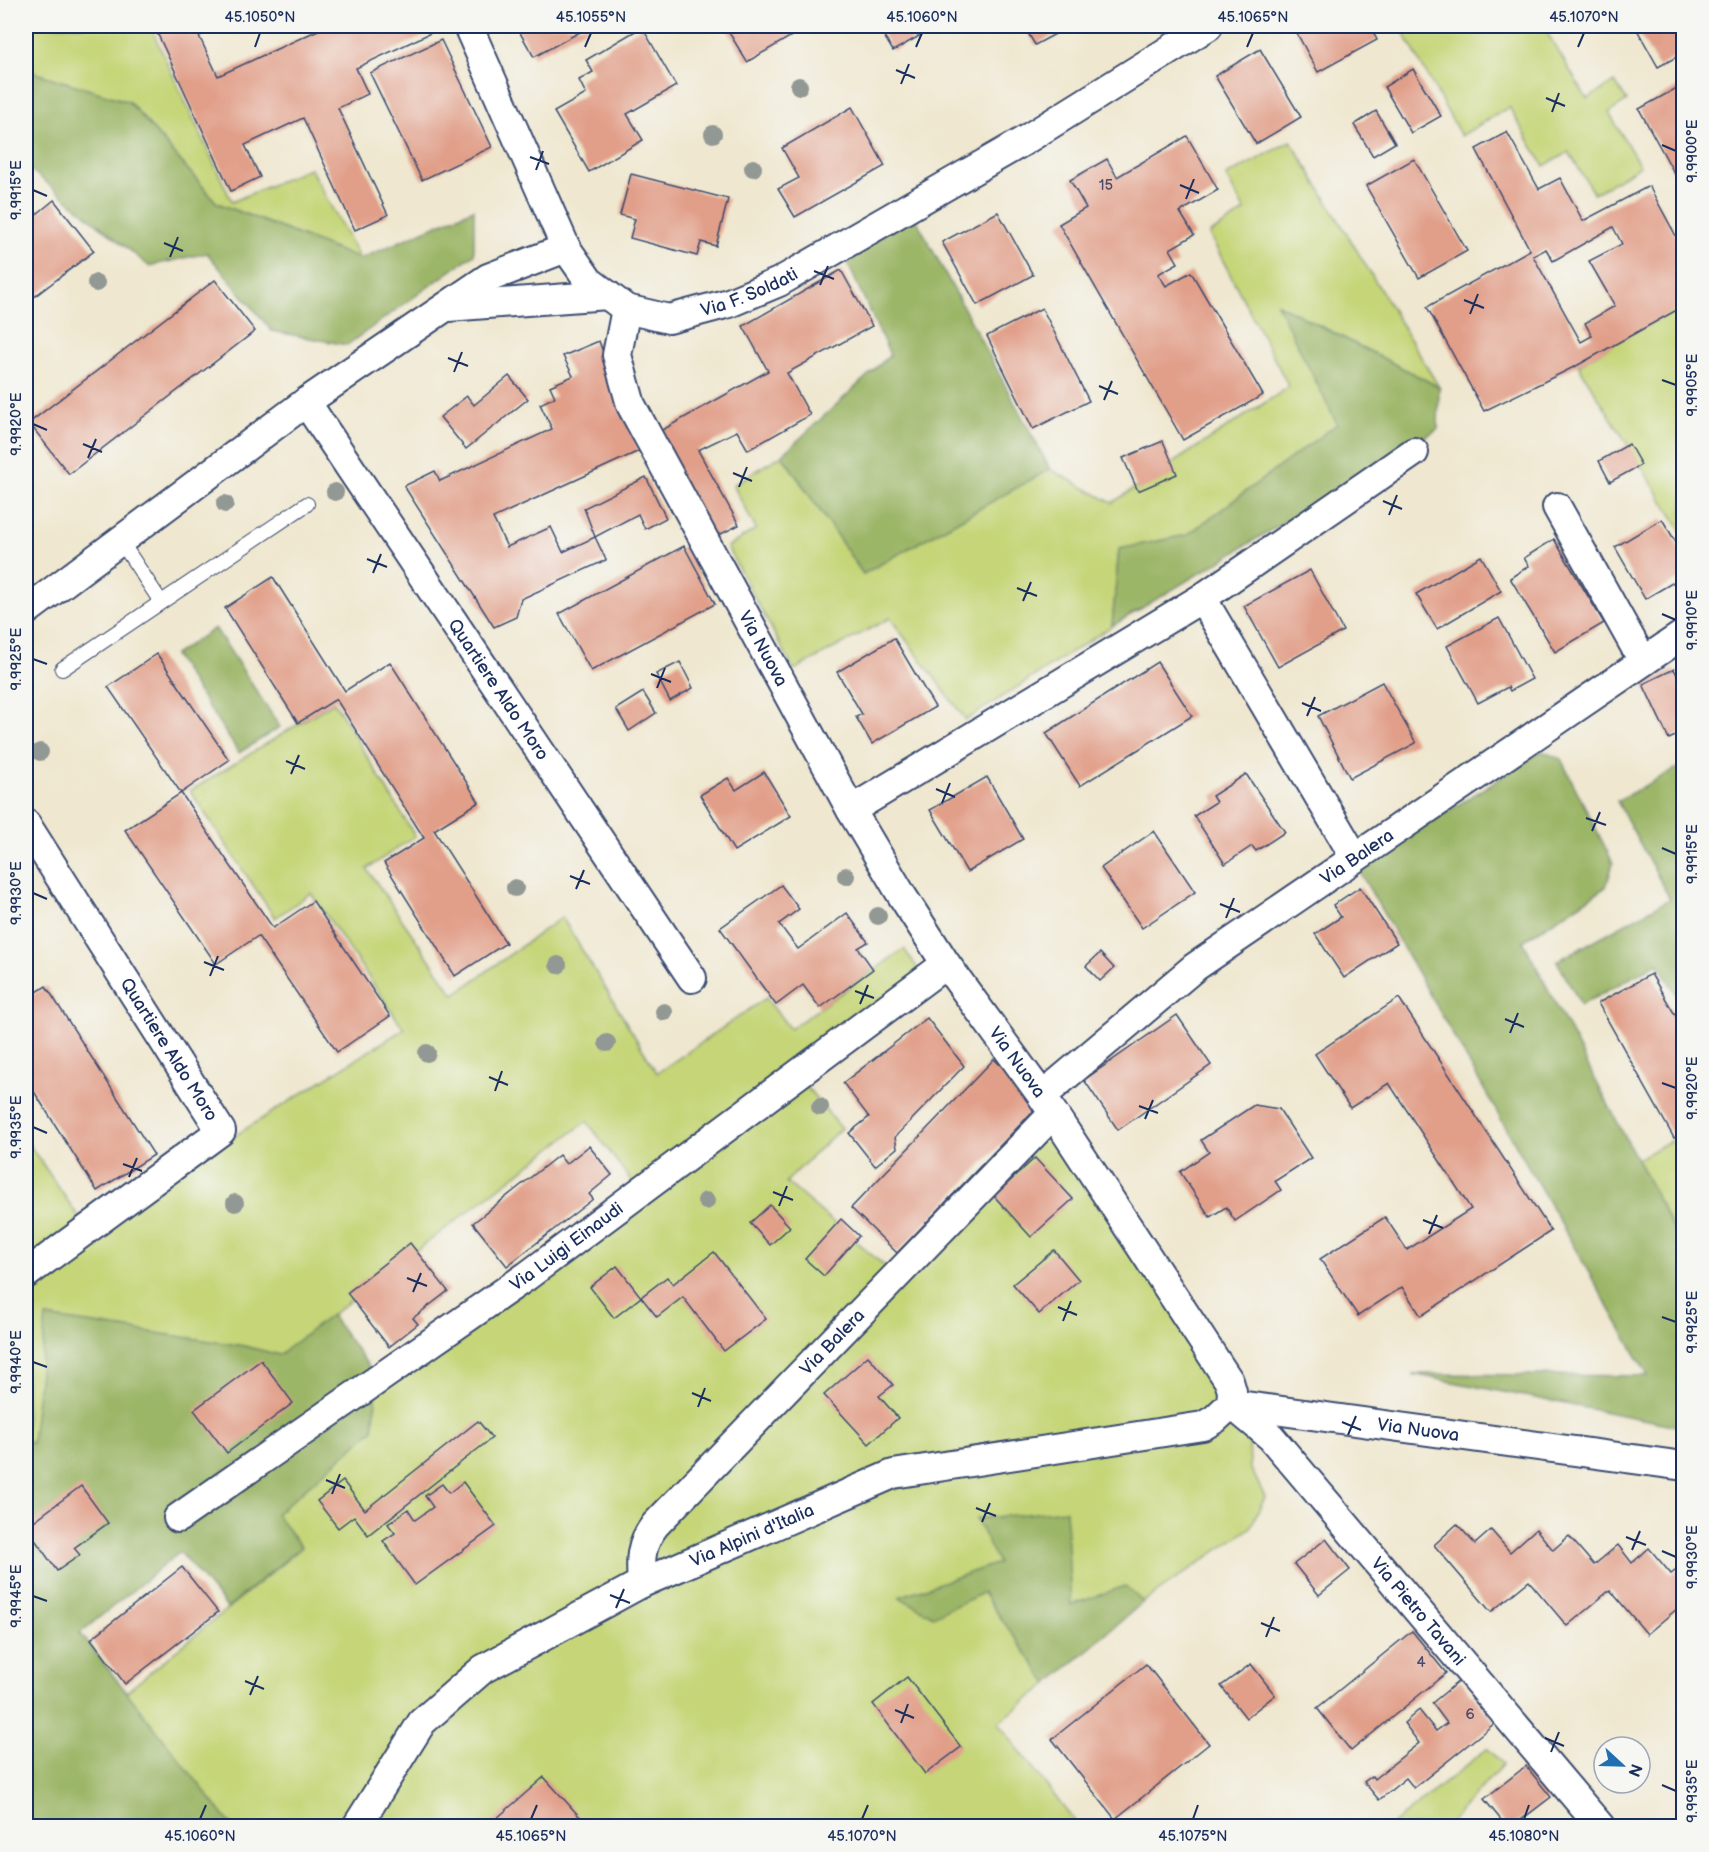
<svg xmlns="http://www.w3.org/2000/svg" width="1709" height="1852" font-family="'Balsamiq Sans',sans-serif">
<rect width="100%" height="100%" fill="#f6f6f2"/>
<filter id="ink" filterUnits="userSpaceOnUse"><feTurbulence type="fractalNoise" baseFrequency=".0167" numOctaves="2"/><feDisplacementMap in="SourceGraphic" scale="12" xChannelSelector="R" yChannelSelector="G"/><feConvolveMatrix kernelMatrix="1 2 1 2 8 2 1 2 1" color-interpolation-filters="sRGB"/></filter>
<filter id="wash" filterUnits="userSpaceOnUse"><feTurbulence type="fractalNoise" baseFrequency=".008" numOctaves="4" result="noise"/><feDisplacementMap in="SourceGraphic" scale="24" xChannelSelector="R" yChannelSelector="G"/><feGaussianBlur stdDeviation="1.35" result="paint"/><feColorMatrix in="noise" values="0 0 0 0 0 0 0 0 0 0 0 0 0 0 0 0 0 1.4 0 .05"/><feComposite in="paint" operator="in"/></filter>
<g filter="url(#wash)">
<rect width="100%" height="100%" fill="#efe7cf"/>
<g fill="#c5d577" stroke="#70826a" stroke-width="1.5">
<path d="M26,26H150L232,202L310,168L360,259L217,203L129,102L26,70Z"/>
<path d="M1400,26H1543L1587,99L1615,82L1627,101L1609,113L1640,166L1594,194L1569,152L1544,166L1509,107L1461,136Z"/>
<path d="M1291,141L1439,387L1278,304L1337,424L1187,535L1119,549L1112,626L966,720L890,618L794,670L727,547L756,529L733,485L782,455L863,574L1050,469L1112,503L1289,387L1209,234L1245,211L1226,176Z"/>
<path d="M1683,304V533L1578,365Z"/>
<path d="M334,702L415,836L367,869L454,995L562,917L657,1073L766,998L790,1029L904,949L923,976L795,1073L841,1128L786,1182L893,1273L1046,1115L1248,1411L1250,1467L1265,1497L1250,1528L1143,1602L1048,1684L998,1723L1078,1826H232L125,1693L301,1548L276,1514L373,1430L378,1379L640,1193L587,1121L279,1355L244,1346L47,1317L32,1443L26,1442V1140L87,1229L404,1029L311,893L275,918L190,791Z"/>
<path d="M1683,1134V1248L1637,1159Z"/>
<path d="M1487,1749L1503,1764L1447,1826H1390Z"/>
</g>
<g fill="#9cb668" stroke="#5c7263" stroke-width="1.5">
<path d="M26,70L129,102L217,203L360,259L474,209V254L347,345L272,331L207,253L149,266L26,166Z"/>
<path d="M915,217L1050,469L863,574L782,455L890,355L843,253Z"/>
<path d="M1277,304L1439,387L1438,429L1112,626L1119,549L1187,535L1337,424Z"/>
<path d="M215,628L280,727L239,753L174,655Z"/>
<path d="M1542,751L1561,759L1613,863L1606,887L1523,941L1683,1248V1427L1412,1374L1648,1376L1358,869Z"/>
<path d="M1679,767L1684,775L1683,1007L1658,963L1581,1005L1557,961L1670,899L1617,801Z"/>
<path d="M331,1315L378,1379L373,1430L276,1514L301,1547L227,1608L180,1552L80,1633L232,1826H26V1442L32,1443L46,1317L244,1346L279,1355Z"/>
<path d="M1066,1510L1071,1605L1125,1586L1143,1602L1048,1684L983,1593L933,1616L899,1597L998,1563L976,1519Z"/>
</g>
<g id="blocks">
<g fill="#e19f89" fill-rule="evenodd">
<path d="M154,26H222L199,36L218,76L327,26H439L441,28L356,68L368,94L338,108L388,215L355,230L303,118L245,145L260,177L231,191Z"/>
<path d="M516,26H591L534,57Z"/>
<path d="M725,26H804L805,28L747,62Z"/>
<path d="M878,26H937L893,51Z"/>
<path d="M1024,26H1070L1035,45Z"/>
<path d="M1293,26H1370L1377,40L1318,72Z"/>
<path d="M1635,26H1684V53L1658,67Z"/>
<path d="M642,27L676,86L627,114L643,140L589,172L554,112L586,94L579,80L593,72L586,60Z"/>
<path d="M441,40L492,147L422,180L370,73Z"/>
<path d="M1260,49L1301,117L1256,144L1215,76Z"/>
<path d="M1413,69L1441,116L1411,133L1384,87Z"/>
<path d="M1684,84V174L1677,178L1639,109Z"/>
<path d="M852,107L885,166L795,217L778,189L799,178L782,148Z"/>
<path d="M1376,111L1395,143L1373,156L1354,125Z"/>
<path d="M1507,132L1539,189L1560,178L1583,221L1649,186L1684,251V306L1578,365L1484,411L1427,307L1530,250L1476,149ZM1613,227L1622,244L1589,261L1615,306L1585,323L1592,336L1581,342L1533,256L1546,249L1553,261Z"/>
<path d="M1187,136L1218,190L1180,212L1194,235L1170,249L1178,263L1158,274L1166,286L1191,272L1263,395L1183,440L1059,224L1086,208L1070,180L1107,159L1117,177Z"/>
<path d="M1414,159L1467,251L1419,278L1366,186Z"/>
<path d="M631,174L728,199L716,246L701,242L697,256L630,238L635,219L620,215Z"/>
<path d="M54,200L94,251L26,303V223Z"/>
<path d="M998,212L1033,275L977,305L942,242Z"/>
<path d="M841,270L872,326L787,373L810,415L748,450L737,431L698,450L739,525L711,539L655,434L768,371L743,326Z"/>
<path d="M215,280L255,331L69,474L29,423Z"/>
<path d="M1042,308L1089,401L1033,429L987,336Z"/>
<path d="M599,341L639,451L493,518L507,547L551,527L563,552L595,537L606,560L521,599L516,617L494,627L404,486L435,471L440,481L552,429L540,404L555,397L550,386L573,376L563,356Z"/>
<path d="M509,376L528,399L466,449L440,417L467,396L474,405Z"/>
<path d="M1163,441L1177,474L1138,491L1123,458Z"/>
<path d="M1629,444L1641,465L1610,482L1599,461Z"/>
<path d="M646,477L666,518L645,529L638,514L595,537L584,508Z"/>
<path d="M1662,519L1684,556V576L1645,599L1615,547Z"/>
<path d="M1554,539L1604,623L1555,652L1510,578L1529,566L1524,558Z"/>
<path d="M684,546L715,604L591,671L559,614Z"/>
<path d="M1481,556L1501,591L1437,629L1416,594Z"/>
<path d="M1310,570L1343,631L1278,667L1244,606Z"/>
<path d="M273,577L345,691L390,662L479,802L434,830L506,943L455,976L384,863L424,838L336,699L298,723L225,608Z"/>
<path d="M1499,618L1532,679L1510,691L1508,687L1478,703L1447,646Z"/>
<path d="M894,638L935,707L872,744L856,717L862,714L837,672Z"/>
<path d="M157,654L229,760L181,793L108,687Z"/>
<path d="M680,662L693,688L670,701L656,674Z"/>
<path d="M1157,662L1192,716L1080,786L1046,733Z"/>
<path d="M1674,669L1684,689V732L1669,739L1643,684Z"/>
<path d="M1382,682L1416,743L1350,778L1318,716Z"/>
<path d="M643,692L656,713L629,731L616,709Z"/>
<path d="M764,772L791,816L734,851L700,795L728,778L736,790Z"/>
<path d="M1246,774L1285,832L1256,851L1252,846L1225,864L1194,816L1216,802L1212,796Z"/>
<path d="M987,777L1023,839L967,872L930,810Z"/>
<path d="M181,793L273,928L313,901L390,1016L337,1052L258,936L216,964L125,830Z"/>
<path d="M1154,831L1195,892L1142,928L1101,868Z"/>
<path d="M781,885L799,909L779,924L798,949L847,913L868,942L858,948L873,969L820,1008L803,985L776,1005L720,928Z"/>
<path d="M1360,887L1397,943L1344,978L1315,934L1341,917L1333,905Z"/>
<path d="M1100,953L1114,968L1100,981L1086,966Z"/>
<path d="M1651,974L1684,1030V1133L1674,1138L1598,1003Z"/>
<path d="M46,986L154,1155L97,1191L26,1079V999Z"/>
<path d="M1399,998L1551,1231L1421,1316L1402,1287L1358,1316L1320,1259L1385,1217L1407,1250L1471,1209L1389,1083L1350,1108L1315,1054Z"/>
<path d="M1177,1015L1211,1065L1118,1130L1084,1080Z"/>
<path d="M927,1018L964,1066L895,1137L897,1148L875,1166L849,1133L869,1117L843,1083Z"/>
<path d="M994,1059L1040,1104L897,1253L851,1208Z"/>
<path d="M1254,1105L1279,1109L1311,1158L1275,1181L1281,1190L1235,1221L1226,1207L1210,1217L1180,1172L1209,1152L1201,1140Z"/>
<path d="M589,1146L612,1175L589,1194L593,1199L507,1266L473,1223L559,1155L566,1164Z"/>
<path d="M1035,1158L1073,1199L1031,1237L994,1196Z"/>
<path d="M770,1205L790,1227L770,1245L750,1223Z"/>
<path d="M841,1219L859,1236L824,1276L805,1259Z"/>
<path d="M410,1243L448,1291L413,1318L418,1324L389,1347L347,1293Z"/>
<path d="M1054,1250L1079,1280L1039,1314L1013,1284Z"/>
<path d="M714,1252L766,1319L724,1351L683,1297L657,1317L641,1297L667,1277L673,1284Z"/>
<path d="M617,1266L641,1297L614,1318L590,1287Z"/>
<path d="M868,1356L893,1385L879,1396L898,1418L869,1444L824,1395Z"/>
<path d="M261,1360L293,1403L227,1453L194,1410Z"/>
<path d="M478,1421L492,1438L368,1535L354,1516L338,1528L317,1501L343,1481L365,1510Z"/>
<path d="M463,1482L496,1526L415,1585L383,1541L395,1533L388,1524L408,1509L415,1520L433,1507L425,1496L442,1484L449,1493Z"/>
<path d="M81,1486L108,1523L74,1548L80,1555L57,1571L26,1527Z"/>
<path d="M1457,1524L1475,1544L1491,1530L1510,1552L1536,1529L1553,1550L1569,1536L1594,1565L1618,1545L1632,1563L1649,1548L1671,1574L1684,1564V1603L1647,1634L1610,1590L1567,1626L1529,1581L1491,1612L1434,1545Z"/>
<path d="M1326,1539L1350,1570L1319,1595L1294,1564Z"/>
<path d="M182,1567L218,1612L125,1684L91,1639Z"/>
<path d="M1412,1631L1446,1673L1351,1751L1317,1708Z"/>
<path d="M1146,1664L1209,1744L1115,1819L1052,1739Z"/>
<path d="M1251,1664L1275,1695L1246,1718L1221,1686Z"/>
<path d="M907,1677L961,1747L925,1774L873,1704Z"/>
<path d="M1460,1680L1495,1723L1414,1788L1406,1778L1379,1800L1364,1782L1372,1776L1374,1779L1419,1743L1404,1723L1419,1710L1436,1731L1447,1723L1432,1703Z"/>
<path d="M1526,1766L1551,1797L1513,1826H1506L1484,1799Z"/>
<path d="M544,1777L588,1826H488Z"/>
</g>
</g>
</g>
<g filter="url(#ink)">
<use href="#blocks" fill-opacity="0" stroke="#3b4b6f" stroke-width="1.5"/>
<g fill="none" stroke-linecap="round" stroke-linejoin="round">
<defs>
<g id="lane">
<path d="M120,540L161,602"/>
<path d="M62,669L307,504"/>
</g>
<g id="street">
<path id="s1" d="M468,26L566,248L589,281L626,309L669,319L729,303L779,282L1022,142L1208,26"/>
<path d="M448,307L608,295"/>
<path id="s2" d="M626,309L617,355L631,405L851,810L901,894L946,964L1042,1096L1229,1381L1232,1391L1231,1404"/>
<path id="s3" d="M306,402L692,978"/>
<path d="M1557,507L1643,661"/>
<path d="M1202,598L1354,856"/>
<path d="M26,611L306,402L488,278L566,248"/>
<path d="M851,810L1202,598L1414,452"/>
<path id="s4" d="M26,824L221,1131L26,1274"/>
<path id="s5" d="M1042,1096L1195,967L1684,634"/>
<path id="s6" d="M1231,1404L1271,1437L1600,1826"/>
<path id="s7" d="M1231,1404L1684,1466"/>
<path id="s8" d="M178,1518L527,1276L946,964"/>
<path id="s9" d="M642,1583C640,1559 640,1544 655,1525L1053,1114"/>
<path id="s10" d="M357,1826L422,1722L483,1669L642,1583L893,1474L1203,1426L1215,1419L1231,1404"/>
</g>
</defs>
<use href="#lane" stroke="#3b4b6f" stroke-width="16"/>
<use href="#street" stroke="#3b4b6f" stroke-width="32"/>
<use href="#lane" stroke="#fff" stroke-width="14"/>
<use href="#street" stroke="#fff" stroke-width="28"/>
</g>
<g fill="#929894">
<circle cx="799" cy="86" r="9"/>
<circle cx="713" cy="134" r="9"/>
<circle cx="753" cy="168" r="9"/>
<circle cx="96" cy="283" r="9"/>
<circle cx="335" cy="492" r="9"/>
<circle cx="225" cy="504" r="9"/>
<circle cx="40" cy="752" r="9"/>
<circle cx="846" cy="876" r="9"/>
<circle cx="515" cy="888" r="9"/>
<circle cx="878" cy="916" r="9"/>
<circle cx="558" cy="965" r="9"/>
<circle cx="664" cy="1012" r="9"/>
<circle cx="607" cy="1043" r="9"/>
<circle cx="427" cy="1053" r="9"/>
<circle cx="820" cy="1107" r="9"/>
<circle cx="706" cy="1201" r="9"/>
<circle cx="235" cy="1203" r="9"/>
</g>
</g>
<path fill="none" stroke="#1b2f5e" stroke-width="2" d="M255,47L260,33M585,47L591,33M916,47L922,33M1247,47L1253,33M1578,47L1584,33M896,70L915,78M901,84L909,64M1546,98L1565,106M1552,112L1559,93M1662,145L1676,151M530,157L549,164M536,170L543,151M1180,185L1199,193M33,190L47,196M1186,199L1194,179M164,243L183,251M170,257L178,237M814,271L834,279M820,285L828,266M1464,300L1484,308M1470,314L1478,294M448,358L468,366M454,372L462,352M1662,380L1676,385M1099,386L1118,394M1104,400L1112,381M33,424L47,430M83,444L102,452M88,458L96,439M733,473L752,481M739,487L747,467M1383,501L1402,509M1389,515L1397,495M367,559L387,567M373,573L381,554M1017,588L1037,596M1023,601L1031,582M1662,614L1676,620M33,659L47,664M651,674L671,682M657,688L665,668M1302,703L1321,711M1307,716L1315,697M286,761L305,769M291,774L299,755M936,789L955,797M942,803L950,783M1586,818L1606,825M1592,831L1600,812M1662,848L1676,854M570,876L590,884M576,889L584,870M33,893L47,899M1220,904L1240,912M1226,918L1234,898M204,962L224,970M210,976L218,956M855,991L874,998M860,1004L868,985M1505,1019L1524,1027M1510,1033L1518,1013M489,1077L508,1085M1662,1083L1676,1088M495,1091L502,1071M1139,1106L1158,1113M1145,1119L1153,1100M33,1127L47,1133M123,1164L142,1171M129,1177L137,1158M773,1192L793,1200M779,1206L787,1186M1423,1220L1443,1228M1429,1234L1437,1215M407,1278L427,1286M413,1292L421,1273M1058,1307L1077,1315M1662,1317L1676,1322M1063,1321L1071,1301M33,1362L47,1367M692,1393L711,1401M698,1407L705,1388M1342,1422L1361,1430M1348,1435L1356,1416M326,1480L345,1488M332,1494L340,1474M976,1508L996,1516M982,1522L990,1503M1626,1537L1646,1545M1632,1550L1640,1531M1662,1551L1676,1557M610,1595L630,1603M33,1596L47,1601M616,1608L624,1589M1261,1623L1280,1631M1266,1637L1274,1617M245,1681L264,1689M250,1695L258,1676M895,1710L914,1718M901,1723L908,1704M1545,1738L1564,1746M1551,1752L1559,1732M1662,1785L1676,1791M200,1819L206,1805M531,1819L537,1805M862,1819L868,1805M1193,1819L1198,1805M1524,1819L1529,1805"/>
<g text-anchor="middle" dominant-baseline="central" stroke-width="6" stroke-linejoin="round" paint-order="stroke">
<g font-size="15" fill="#4c4b69">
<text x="1106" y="185">15</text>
<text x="1421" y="1662">4</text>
<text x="1470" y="1714">6</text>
</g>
<g font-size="18" fill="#1b2f5e" stroke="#f6f6f2">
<text stroke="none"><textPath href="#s1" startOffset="458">Via F. Soldati</textPath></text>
<text stroke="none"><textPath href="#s2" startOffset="376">Via Nuova</textPath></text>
<text stroke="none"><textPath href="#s3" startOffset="346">Quartiere Aldo Moro</textPath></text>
<text stroke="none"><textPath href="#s5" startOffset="396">Via Balera</textPath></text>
<text stroke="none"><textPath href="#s4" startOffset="267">Quartiere Aldo Moro</textPath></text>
<text stroke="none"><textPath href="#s2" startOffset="862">Via Nuova</textPath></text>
<text stroke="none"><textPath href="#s8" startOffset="474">Via Luigi Einaudi</textPath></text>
<text stroke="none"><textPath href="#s9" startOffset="316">Via Balera</textPath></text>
<text stroke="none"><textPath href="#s7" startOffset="189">Via Nuova</textPath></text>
<text stroke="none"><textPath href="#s10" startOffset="504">Via Alpini d'Italia</textPath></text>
<text stroke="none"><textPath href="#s6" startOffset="280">Via Pietro Tavani</textPath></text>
</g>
</g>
<rect width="1709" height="1852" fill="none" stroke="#f6f6f2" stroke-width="66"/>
<g transform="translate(1622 1765) rotate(112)"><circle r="28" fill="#f6f6f2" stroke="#9ea6b7" stroke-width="1.5"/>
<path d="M0-4.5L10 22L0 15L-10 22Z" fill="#1f6fb2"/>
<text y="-9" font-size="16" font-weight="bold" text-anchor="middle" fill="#1b2f5e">N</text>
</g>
<rect x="33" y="33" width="1643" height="1786" fill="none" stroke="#1b2f5e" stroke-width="2"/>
<g font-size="15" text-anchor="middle" fill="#1b2f5e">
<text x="260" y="22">45.1050°N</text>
<text x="591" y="22">45.1055°N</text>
<text x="922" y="22">45.1060°N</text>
<text x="1253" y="22">45.1065°N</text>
<text x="1584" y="22">45.1070°N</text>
<text transform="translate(1692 151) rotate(-90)" y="5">9.9900°E</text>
<text transform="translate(16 190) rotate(-90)" y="5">9.9915°E</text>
<text transform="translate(1692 385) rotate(-90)" y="5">9.9905°E</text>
<text transform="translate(16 424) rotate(-90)" y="5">9.9920°E</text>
<text transform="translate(1692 620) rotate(-90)" y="5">9.9910°E</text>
<text transform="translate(16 659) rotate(-90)" y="5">9.9925°E</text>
<text transform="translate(1692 854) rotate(-90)" y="5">9.9915°E</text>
<text transform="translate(16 893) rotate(-90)" y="5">9.9930°E</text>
<text transform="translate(1692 1088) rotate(-90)" y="5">9.9920°E</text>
<text transform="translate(16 1127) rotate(-90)" y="5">9.9935°E</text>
<text transform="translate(1692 1322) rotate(-90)" y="5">9.9925°E</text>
<text transform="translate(16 1362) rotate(-90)" y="5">9.9940°E</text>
<text transform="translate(1692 1557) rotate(-90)" y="5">9.9930°E</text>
<text transform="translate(16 1596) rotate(-90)" y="5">9.9945°E</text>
<text transform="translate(1692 1791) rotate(-90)" y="5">9.9935°E</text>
<text x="200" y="1841">45.1060°N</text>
<text x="531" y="1841">45.1065°N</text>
<text x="862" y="1841">45.1070°N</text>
<text x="1193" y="1841">45.1075°N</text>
<text x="1524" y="1841">45.1080°N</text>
</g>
</svg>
